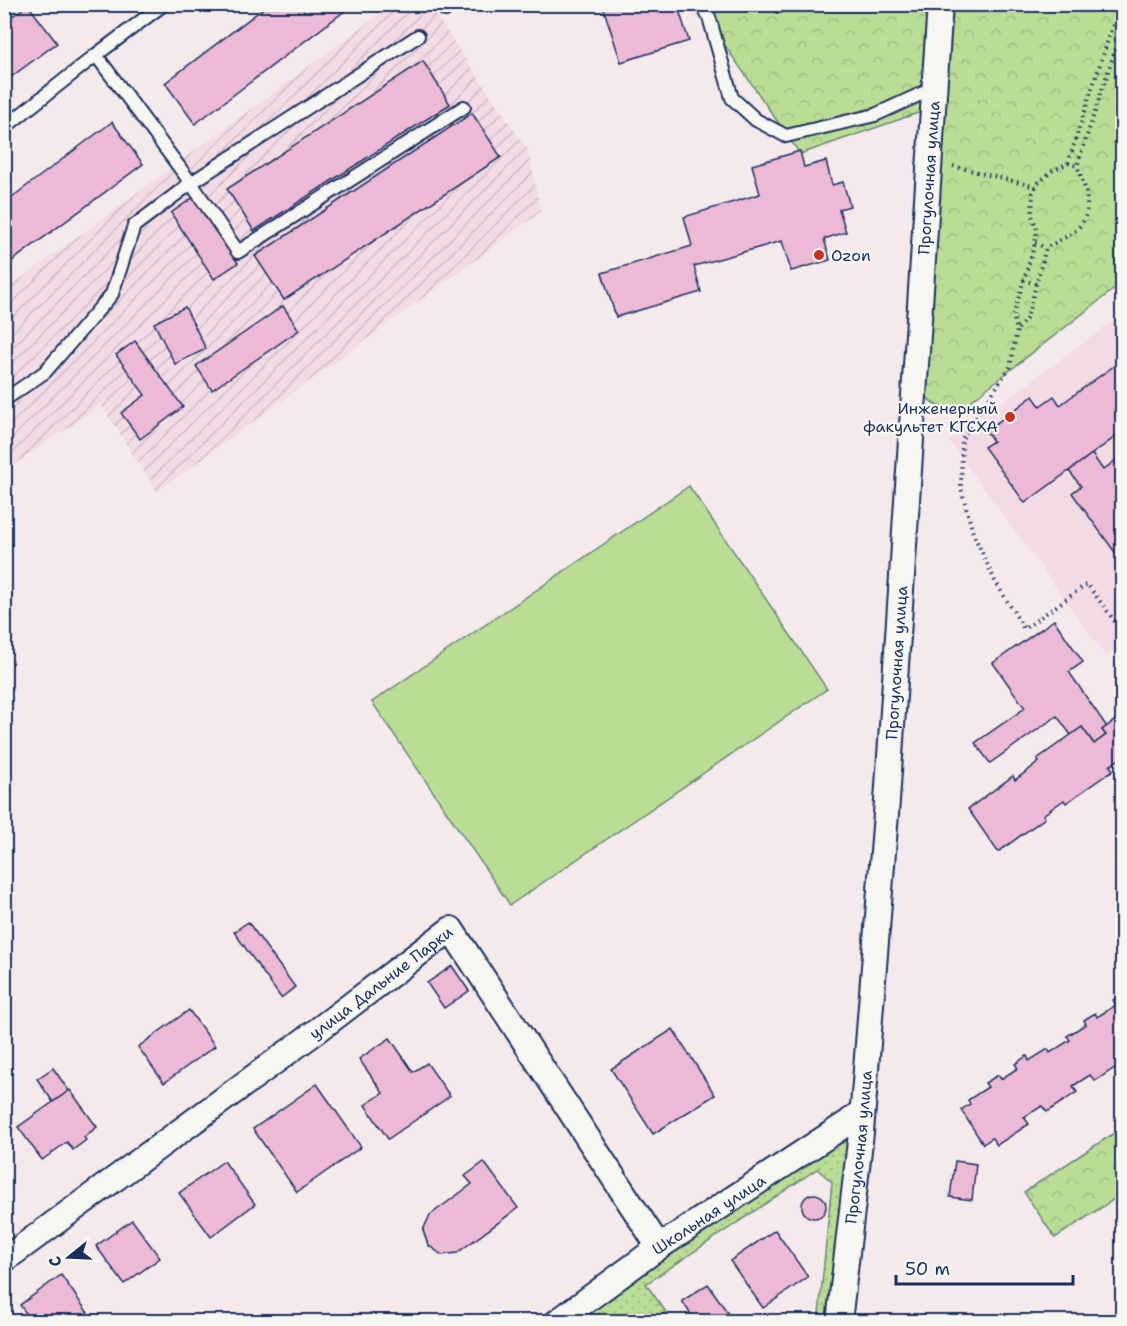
<svg xmlns="http://www.w3.org/2000/svg" width="1127" height="1326" font-family="'Shantell Sans',sans-serif">
<defs>
<pattern id="industrial-furrows" width="10" height="10" patternUnits="userSpaceOnUse" patternTransform="scale(1.5)"><rect width="10" height="10" fill="#f2dbe5"/><path d="M-1 1l2-2M0 10L10 0M9 11l2-2" fill="none" stroke="#cfbcc7"/></pattern>
<pattern id="grass-dots" width="8" height="8" patternUnits="userSpaceOnUse" patternTransform="scale(1.5)"><rect width="8" height="8" fill="#badc95"/><path d="M2 2h.1M6 6h.1" fill="none" stroke="#9fbd83" stroke-width="1.8" stroke-linecap="round"/></pattern>
<pattern id="forest-crowns" width="20" height="18" patternUnits="userSpaceOnUse" patternTransform="scale(1.5)"><rect width="20" height="18" fill="#badc95"/><path d="M2 6a3 3 0 1 1 6 0M12 15a3 3 0 1 1 6 0" fill="none" stroke="#9fbd83"/></pattern>
</defs>
<rect width="100%" height="100%" fill="#f4eaec"/>
<filter id="ink" filterUnits="userSpaceOnUse"><feTurbulence type="fractalNoise" baseFrequency=".0167" numOctaves="2"/><feDisplacementMap in="SourceGraphic" scale="12" xChannelSelector="R" yChannelSelector="G"/><feConvolveMatrix kernelMatrix="1 2 1 2 8 2 1 2 1" color-interpolation-filters="sRGB"/></filter>
<g filter="url(#ink)">
<path fill="#f2dbe5" d="M1122,314V644L1106,656L949,441Z"/>
<path fill="url(#industrial-furrows)" d="M392,5H429L528,150L541,212L157,492L101,405L5,471L4,291Z"/>
<path fill="url(#grass-dots)" stroke="#6a867a" stroke-width="1.5" d="M849,1122L848,1315L819,1314L832,1182L817,1169L646,1284L666,1312L655,1321L557,1322Z"/>
<g fill="url(#forest-crowns)" stroke="#6a867a" stroke-width="1.5">
<path d="M697,5H930L924,111L800,154Z"/>
<path d="M948,5H1122V283L968,403C951,413 936,409 924,394Z"/>
<path d="M1122,1128V1194L1055,1238L1024,1192Z"/>
</g>
<path fill="#badc95" stroke="#6a867a" stroke-width="1.5" d="M689,486L827,689L510,905L372,702Z"/>
<g fill="#ecb9d6" stroke="#1b2f5e" stroke-width="1.5">
<path d="M269,4H354L195,124L165,83Z"/>
<path d="M602,4H677L689,41L621,62Z"/>
<path d="M28,5L57,43L4,82V22Z"/>
<path d="M423,61L450,104L254,231L227,189Z"/>
<path d="M472,113L501,157L284,300L255,256Z"/>
<path d="M112,122L143,164L4,267V203Z"/>
<path d="M800,151L804,167L826,161L832,185L843,182L850,206L839,209L846,232L824,239L830,260L791,271L782,241L694,266L701,292L616,317L602,273L692,246L684,217L760,194L752,165Z"/>
<path d="M194,197L238,263L214,279L171,213Z"/>
<path d="M283,306L299,330L212,390L196,366Z"/>
<path d="M185,307L206,349L175,364L154,323Z"/>
<path d="M135,341L183,407L140,439L121,413L145,395L116,355Z"/>
<path d="M1122,360V432L1025,503L984,447L993,441L986,431L1033,396L1040,406L1054,396L1060,405Z"/>
<path d="M1092,454L1103,470L1120,457L1122,461V562L1072,493L1081,486L1069,471Z"/>
<path d="M1054,620L1083,662L1069,672L1107,727L1102,730L1106,735L1094,744L1082,727L1071,735L1057,716L990,763L975,743L1025,708L993,663Z"/>
<path d="M1122,715V757L1110,766L1113,770L1066,803L1064,800L1043,815L1045,818L998,852L968,809L1013,776L1015,780L1039,762L1037,759L1082,727L1094,744L1106,735L1102,730Z"/>
<path d="M248,922L295,987L281,998L234,932Z"/>
<path d="M452,966L469,991L444,1008L427,983Z"/>
<path d="M1122,994V1063L1095,1081L1090,1075L1073,1086L1077,1092L1047,1112L1042,1106L1024,1117L1029,1124L997,1145L992,1138L983,1144L961,1110L970,1104L968,1100L988,1087L985,1083L998,1075L1001,1079L1018,1068L1015,1064L1027,1056L1029,1061L1048,1049L1050,1053L1070,1040L1067,1036L1086,1024L1084,1020L1095,1013L1097,1017L1116,1005L1113,1000Z"/>
<path d="M189,1010L215,1046L164,1083L138,1047Z"/>
<path d="M673,1029L715,1095L653,1134L611,1069Z"/>
<path d="M390,1038L413,1072L427,1063L450,1096L388,1139L365,1105L383,1093L359,1059Z"/>
<path d="M53,1068L69,1091L53,1102L37,1079Z"/>
<path d="M317,1084L361,1147L297,1192L253,1129Z"/>
<path d="M70,1090L97,1127L84,1137L86,1140L73,1150L67,1142L42,1160L18,1127Z"/>
<path d="M224,1161L255,1204L211,1237L179,1193Z"/>
<path d="M955,1161L976,1164L972,1200L950,1197Z"/>
<path d="M484,1162L518,1208L457,1253L442,1255L428,1245L423,1230L430,1215L472,1184L465,1176Z"/>
<circle cx="814" cy="1206" r="12"/>
<path d="M132,1220L160,1258L124,1284L96,1246Z"/>
<path d="M775,1230L808,1277L763,1308L730,1261Z"/>
<path d="M61,1275L88,1313L76,1322H32L20,1305Z"/>
<path d="M708,1284L734,1322H696L682,1301Z"/>
</g>
<g fill="none" stroke-linecap="round" stroke-linejoin="round">
<defs>
<g id="service">
<path d="M440,4L445,10"/>
<path d="M701,4L709,17L732,98L756,120L786,136L875,115L934,88"/>
<path d="M779,4V6"/>
<path d="M418,36L191,183L238,252L464,107"/>
<path d="M4,128L96,55L164,4"/>
<path d="M4,400L45,372L112,294L134,226L191,183L96,55"/>
</g>
<g id="minor">
<path id="s1" d="M4,1260L318,1030L451,929L659,1247"/>
<path id="s2" d="M557,1322L659,1247L849,1122L862,1111"/>
<path id="s3" d="M839,1322L861,1133L887,801L940,4"/>
</g>
</defs>
<use href="#service" stroke="#1b2f5e" stroke-width="16"/>
<use href="#minor" stroke="#1b2f5e" stroke-width="28"/>
<g stroke="#1b2f5e" stroke-width="4" stroke-dasharray="1.5 4.5" stroke-linecap="butt">
<path d="M1122,22L1114,21L1068,163L1052,171L1039,182L1033,193L1032,216L1037,229L1035,243L1013,316L1017,330L1010,367L962,439L961,488L973,533L995,581L1024,629L1087,584L1122,631"/>
<path d="M1068,163L1077,166L1122,29"/>
<path d="M953,166L1036,187"/>
<path d="M1035,243L1046,248"/>
<path d="M1023,280L1036,284"/>
<path d="M1018,329L1027,318L1046,248C1054,243 1063,239 1071,234C1096,217 1087,190 1077,166"/>
</g>
<use href="#service" stroke="#f6f6f2" stroke-width="12"/>
<use href="#minor" stroke="#f6f6f2" stroke-width="24"/>
</g>
</g>
<g fill="#c8321e" stroke="#f6f6f2" stroke-width="2">
<circle cx="819" cy="255" r="6"/>
<circle cx="1010" cy="417" r="6"/>
</g>
<g text-anchor="middle" dominant-baseline="central" stroke-width="4.5" stroke-linejoin="round" paint-order="stroke">
<g font-size="16" fill="#1b2f5e" stroke="#f6f6f2">
<text stroke="none"><textPath href="#s3" startOffset="1148">Прогулочная улица</textPath></text>
<text stroke="none"><textPath href="#s3" startOffset="662">Прогулочная улица</textPath></text>
<text stroke="none"><textPath href="#s1" startOffset="468">улица Дальние Парки</textPath></text>
<text stroke="none"><textPath href="#s3" startOffset="176">Прогулочная улица</textPath></text>
<text stroke="none"><textPath href="#s2" startOffset="186">Школьная улица</textPath></text>
</g>
<g font-size="16" fill="#1b2f5e" stroke="#f6f6f2" text-anchor="start">
<text x="831" y="255">Ozon</text>
<text x="998" y="408" text-anchor="end">Инженерный<tspan x="998" dy="18">факультет КГСХА</tspan></text>
</g>
</g>
<rect width="1127" height="1326" fill="none" stroke="#f6f6f2" stroke-width="24"/>
<rect x="12" y="12" width="1103" height="1302" fill="none" stroke="#1b2f5e" stroke-width="2" filter="url(#ink)"/>
<g transform="translate(69 1257) rotate(252)" stroke="#f6f6f2" stroke-width="4.5" paint-order="stroke">
<path d="M0-4.5L10 22L0 15L-10 22Z" fill="#1b2f5e"/>
<text y="-9" font-size="16" font-weight="bold" text-anchor="middle" fill="#1b2f5e">С</text>
</g>
<path d="M896 1275v9h177v-9" fill="none" stroke="#1b2f5e" stroke-width="3"/>
<text x="905" y="1275" font-size="18" fill="#1b2f5e" stroke="#f6f6f2" stroke-width="4.5" paint-order="stroke">50 m</text>
</svg>
